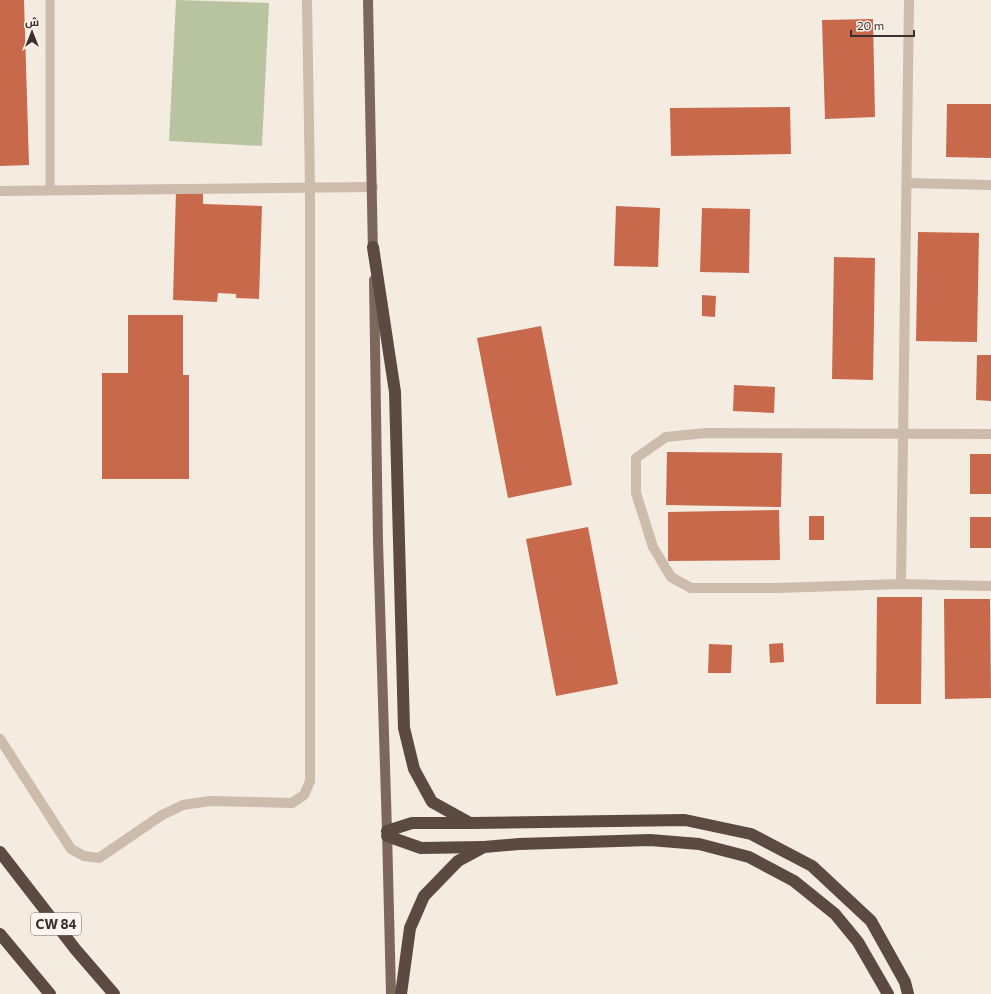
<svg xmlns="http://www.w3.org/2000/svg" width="991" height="994" font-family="Commissioner,Cairo,sans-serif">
<rect width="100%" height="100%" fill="#f4ebe1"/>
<path fill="#b8c4a0" d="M176,0L269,3L262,146L169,141Z"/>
<g fill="#c8694b">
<path d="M0,0H24L29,165L0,166Z"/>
<path d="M873,19L875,117L825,119L822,20Z"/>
<path d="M947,104H991V158L946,157Z"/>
<path d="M790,107L791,154L671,156L670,108Z"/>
<path d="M176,191L203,192V204L262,206L259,299L236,298V294L218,293L217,302L173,300Z"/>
<path d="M616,206L660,208L658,267L614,266Z"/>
<path d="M702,208L750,209L749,273L700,272Z"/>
<path d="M918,232L979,233L977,342L916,341Z"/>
<path d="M834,257L875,258L873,380L832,379Z"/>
<path d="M702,295L716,296L715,317L702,316Z"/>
<path d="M128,315H183V375H189V479H102V373H128Z"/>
<path d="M541,326L572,485L508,498L477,338Z"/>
<path d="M977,355H991V401L976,400Z"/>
<path d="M734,385L775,387L774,413L733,411Z"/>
<path d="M667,452L782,453L781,507L666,505Z"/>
<rect x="970" y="454" width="21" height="40"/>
<path d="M779,510L780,560L668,561V512Z"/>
<rect x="809" y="516" width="15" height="24"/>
<rect x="970" y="517" width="21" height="31"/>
<path d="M588,527L618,684L556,696L526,539Z"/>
<path d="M877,597H922L921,704H876Z"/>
<path d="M944,599H990L991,698L945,699Z"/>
<path d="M783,643L784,662L770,663L769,644Z"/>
<path d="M709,644L732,645L731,673H708Z"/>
</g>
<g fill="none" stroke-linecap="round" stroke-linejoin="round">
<path stroke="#cdbbac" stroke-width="9" d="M50,0V190"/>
<g stroke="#cdbbac" stroke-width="10">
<path d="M907,183L991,185"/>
<path d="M0,191L373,187"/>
<path d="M991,434L706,433L666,437L636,458V493L653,547L671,577L691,588H777L901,584L991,586"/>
<path d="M901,584L909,0"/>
<path d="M0,739L71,849L84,856L99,858L162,815L183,805L210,801L292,803L304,795L310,781V188L307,0"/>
</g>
<g stroke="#7d675c" stroke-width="10">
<path d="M368,0L373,254"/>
<path d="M374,280L378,541L387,831L391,994"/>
</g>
<g stroke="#5c4a42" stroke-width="12">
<path d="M373,247L395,392L404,728L414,769L432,802L470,823L685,820L751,834L812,866L871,921L905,982L908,994"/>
<path d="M387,831L412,823H469"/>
<path d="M387,836L421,848L482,847"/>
<path d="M0,852L76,950L114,994"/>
<path d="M0,934L50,994"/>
<path d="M401,994L410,928L424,896L458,861L484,847L519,844L650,840L699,844L749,857L794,881L835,914L858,942L888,994"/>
</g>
</g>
<g text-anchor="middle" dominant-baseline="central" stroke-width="3" stroke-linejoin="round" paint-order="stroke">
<rect fill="#fbf5ee" stroke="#756b66" stroke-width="1" x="31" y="913" width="50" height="22" rx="3"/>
<g font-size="13" font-weight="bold" fill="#3b302b">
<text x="56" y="924">CW 84</text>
</g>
</g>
<g transform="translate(32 32)" stroke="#fbf5ee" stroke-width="3" paint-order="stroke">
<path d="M0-3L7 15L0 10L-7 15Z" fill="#3b302b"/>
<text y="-6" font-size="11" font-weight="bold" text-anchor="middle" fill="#3b302b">ش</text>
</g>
<path d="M851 30v6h63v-6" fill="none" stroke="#3b302b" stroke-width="2"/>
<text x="857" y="30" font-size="12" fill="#3b302b" stroke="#fbf5ee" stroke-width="3" paint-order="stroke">20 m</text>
</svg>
